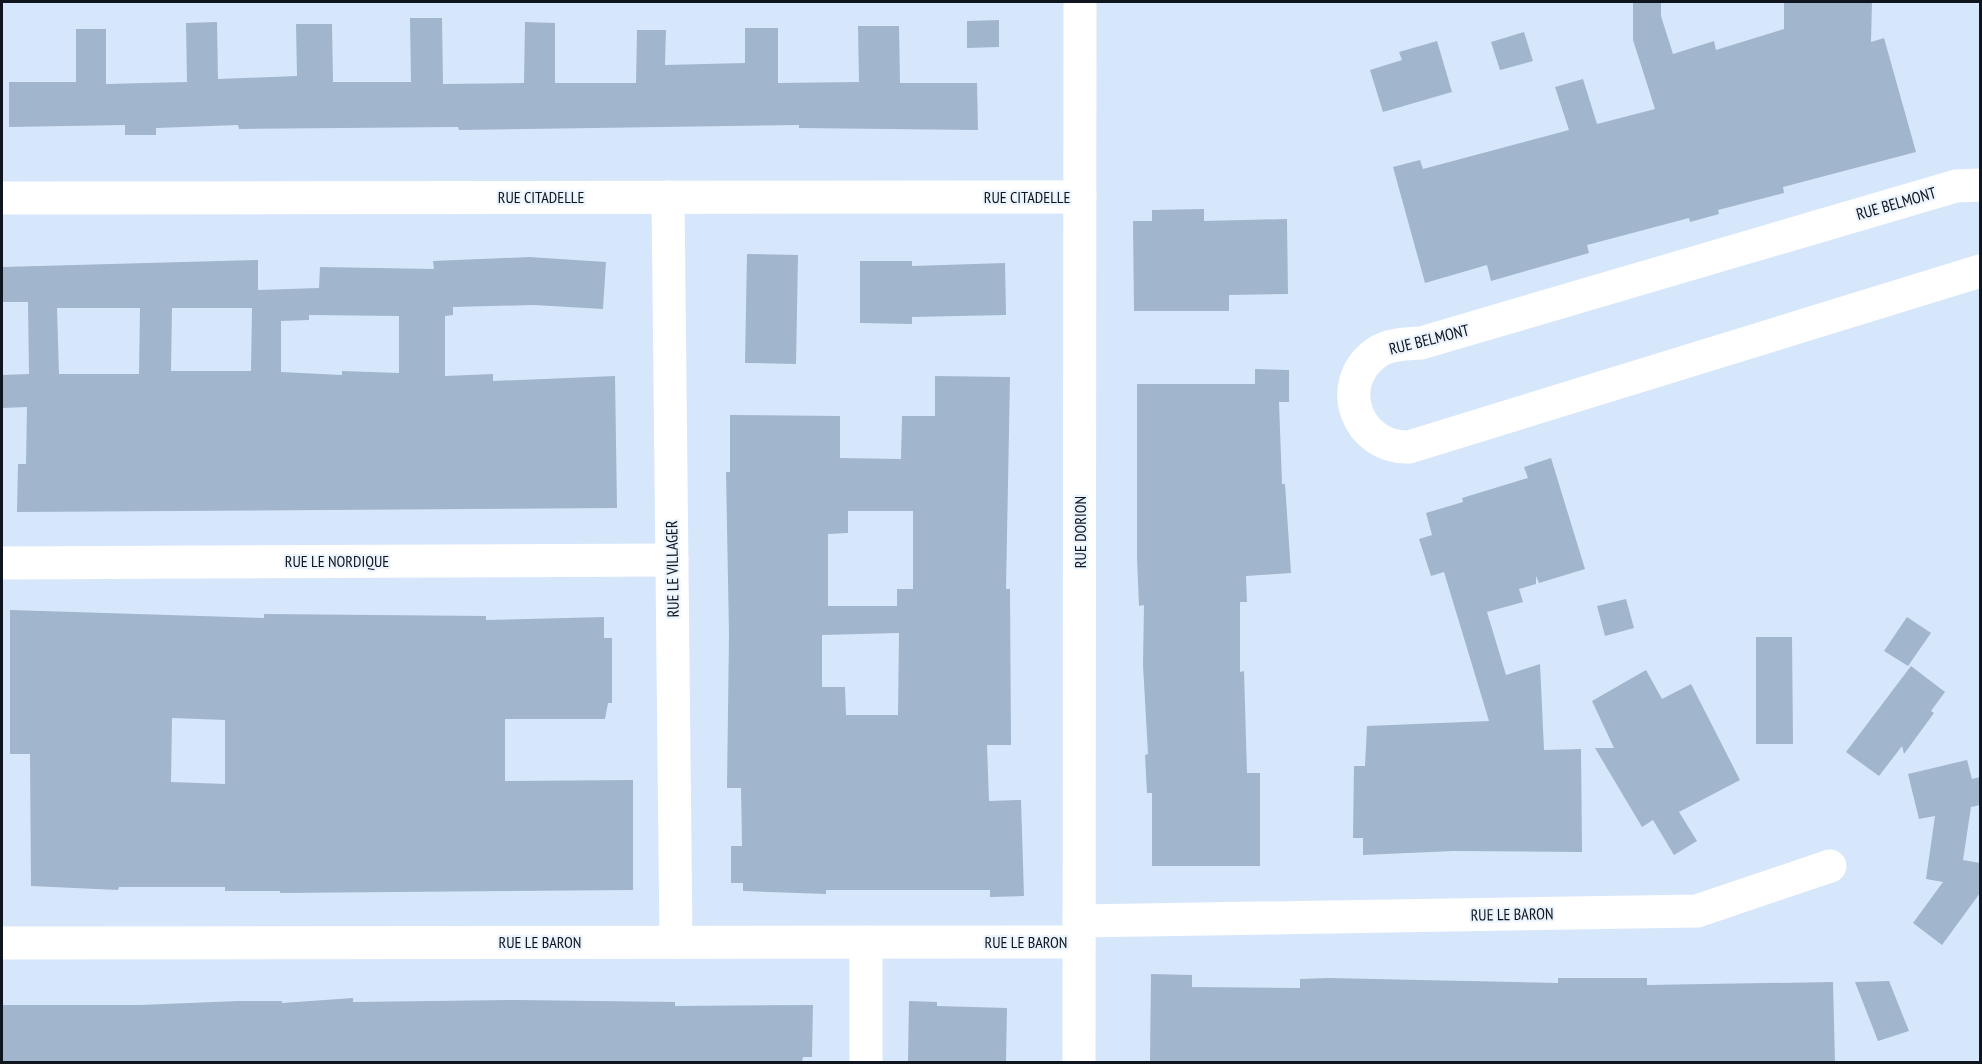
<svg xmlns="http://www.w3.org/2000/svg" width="1982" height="1064" font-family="'PT Sans Narrow',sans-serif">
<rect width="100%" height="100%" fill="#d7e7fb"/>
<g fill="#a1b5cc" fill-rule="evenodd">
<path d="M1633,2H1661V16L1673,54L1714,41L1716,50L1784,29V2H1872L1871,42L1884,38L1916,152L1783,187L1784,193L1718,210L1719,214L1690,222L1689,218L1587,245L1589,253L1491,281L1487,265L1425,283L1393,167L1420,160L1423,169L1569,130L1555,87L1583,79L1597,124L1655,109L1633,40Z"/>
<path d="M410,18H442L443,84L524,83L525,22L555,23V83H636L637,30H666L665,65L745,63V28H778V83L859,82L858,26H899L900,83H977L978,130L799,128V125L459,130L458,127L239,129L238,125L156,128V135H125V125L9,127V82H76V29H106V84L187,82L186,23L217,22L218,79L297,76L296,24H332L333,82H411Z"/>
<path d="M999,20V47L967,48V21Z"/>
<path d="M1524,32L1533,61L1500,70L1491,42Z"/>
<path d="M1437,41L1452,92L1383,112L1370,70L1402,60L1399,52Z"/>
<path d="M1204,209V221L1287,219L1288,294L1229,295V311H1134L1133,221H1152V210Z"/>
<path d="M747,254L798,255L796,364L745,363Z"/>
<path d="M529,257L606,262L603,309L534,305L453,307V315L445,316V376L493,374V381L615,376L617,508L17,512L18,464H26L27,407L2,408V375L29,374L28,302H2V267L258,260V290L319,288L320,267L434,269L433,261ZM57,308H140L139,374H59ZM172,308H252L251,371H171ZM309,315L399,316V373L342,371V375L281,372V321L309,320Z"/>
<path d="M860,261H912V266L1005,263L1006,315L912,317V324L860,323Z"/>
<path d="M1255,369L1289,370V402H1279L1282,484H1285L1291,573L1246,576L1247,602H1240V672L1244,671L1247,773H1260V866H1152V793H1147L1145,755L1148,754L1143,665L1144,605L1139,606L1137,558V384H1255Z"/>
<path d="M935,376L1010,377L1006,589H1010L1011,745H987L989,801L1021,800L1024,896L990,897V890H826V894L743,891V883H731V846H742L741,788H727L729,634L726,472H730V415L840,416V458L901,459L902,416H935ZM848,511H913V589H897V606H828V534L848,533ZM899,633L898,715H846L845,687H822V635Z"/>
<path d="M1551,458L1585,569L1539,583L1536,576V584L1519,589L1523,602L1487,612L1506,675L1540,664L1544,750L1581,749L1582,852L1453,851L1363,855V838H1353L1354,766H1365L1367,726L1489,721L1444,572L1431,576L1419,539L1432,535L1426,513L1463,502L1462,498L1528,478L1524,467Z"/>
<path d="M1626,599L1634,628L1605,636L1597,606Z"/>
<path d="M10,610L264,618V614L486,616V620L604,617V638H612V703H608L605,719H505V781L633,780V890L280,893V891H225V887H119L118,890L31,886L30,754H10ZM172,718L225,720V784L171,782Z"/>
<path d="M1907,617L1931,633L1908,666L1884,651Z"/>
<path d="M1756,637H1792L1793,744H1756Z"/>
<path d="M1911,666L1945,692L1931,711L1934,713L1904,754L1902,746L1879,776L1846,752Z"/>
<path d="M1646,670L1662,699L1691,684L1740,780L1679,812L1697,841L1674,855L1653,820L1642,827L1595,748H1614L1592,701Z"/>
<path d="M1967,760L1972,779L1980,777V805L1971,807L1963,860L1980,863V893L1942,945L1913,923L1943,882L1926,879L1935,816L1919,819L1908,774Z"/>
<path d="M1151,974L1192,975V987L1300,988V979L1328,978L1558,983V978H1647V985L1833,982L1835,1062H1150Z"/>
<path d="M1889,981L1909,1031L1878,1041L1855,982Z"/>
<path d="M353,998V1002L518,1000L675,1002V1006L813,1005L812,1057H803L802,1062H3L2,1005H140L238,1001H282V1003Z"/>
<path d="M909,1001L937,1002V1006L1007,1008L1006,1062H908Z"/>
</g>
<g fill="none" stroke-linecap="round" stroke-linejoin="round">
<g stroke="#fff" stroke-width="33">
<path d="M1980,185L1956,186L1421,343C1406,344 1388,344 1376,353C1333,384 1357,449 1409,447L1980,271"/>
<path d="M668,197L676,942"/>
<path d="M2,198L1080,197"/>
<path d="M2,563L672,560"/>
<path d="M1079,921L1697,911L1830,866"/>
<path d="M866,942V1062"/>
<path d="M2,943L1079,942"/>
<path d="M1079,1062L1080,2"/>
</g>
</g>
<g text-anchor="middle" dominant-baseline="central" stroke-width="4.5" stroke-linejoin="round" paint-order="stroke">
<g font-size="16" fill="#0e151e" stroke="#ebf3fd">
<text x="541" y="197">RUE CITADELLE</text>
<text x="1027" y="197">RUE CITADELLE</text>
<text transform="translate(1896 203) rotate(-16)">RUE BELMONT</text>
<text transform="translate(1429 339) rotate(-14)">RUE BELMONT</text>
<text transform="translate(1080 532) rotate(-90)">RUE DORION</text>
<text x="337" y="561">RUE LE NORDIQUE</text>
<text transform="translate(672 569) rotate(-91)">RUE LE VILLAGER</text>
<text transform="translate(1512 914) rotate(-1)">RUE LE BARON</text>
<text x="540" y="942">RUE LE BARON</text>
<text x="1026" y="942">RUE LE BARON</text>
</g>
</g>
<rect width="1982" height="1064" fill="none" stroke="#0e151e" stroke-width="6"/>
</svg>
